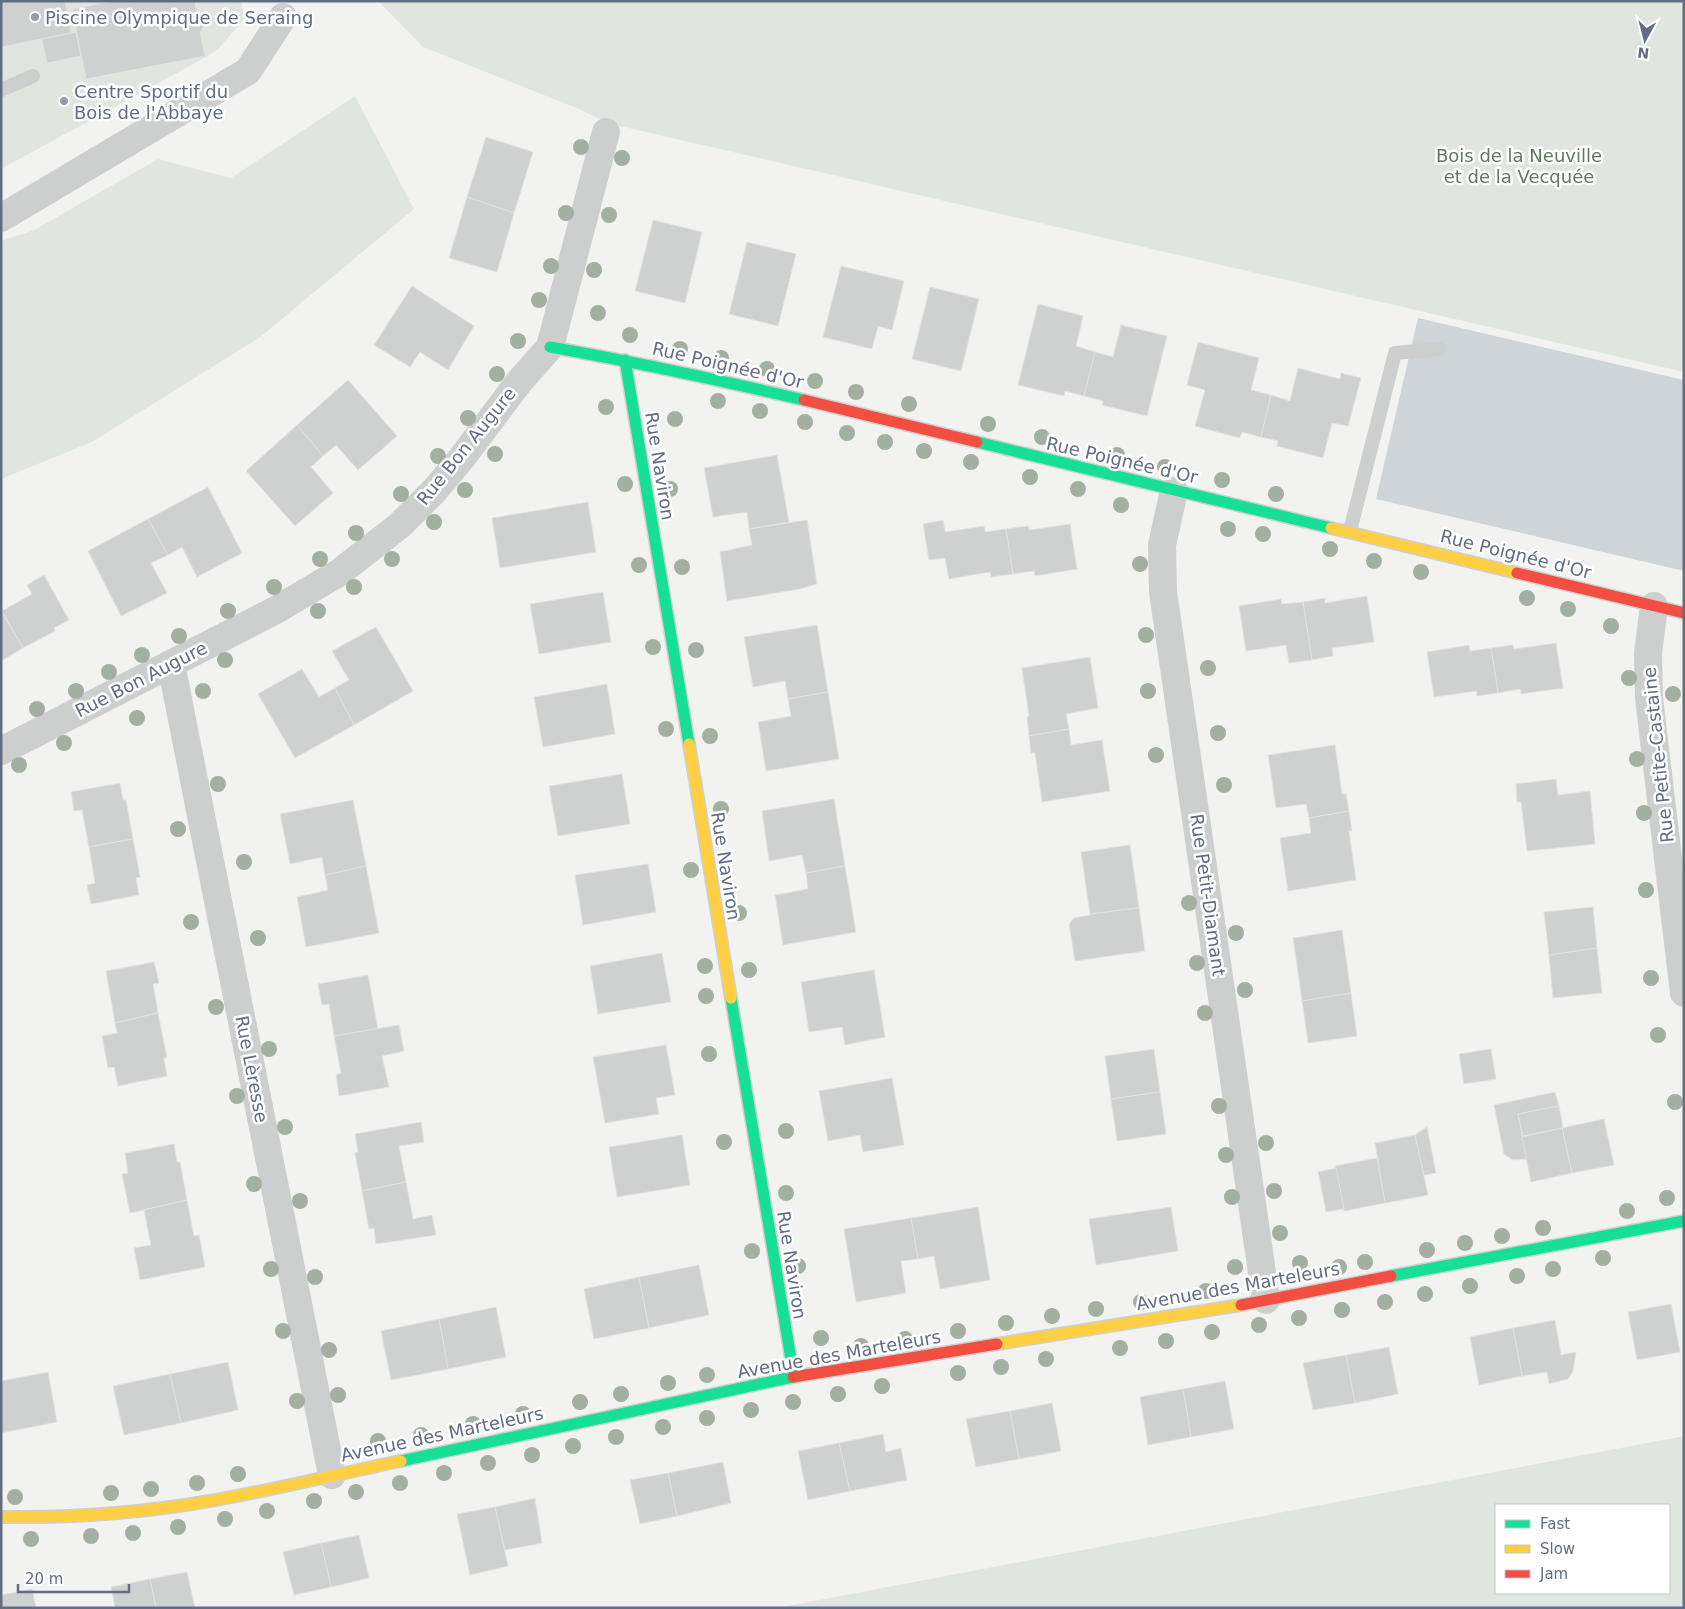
<svg xmlns="http://www.w3.org/2000/svg" width="1685" height="1609" font-family="'DejaVu Sans',sans-serif">
<rect width="100%" height="100%" fill="#f2f3f0"/>
<g fill="#e0e6df" fill-rule="evenodd">
<path d="M1,1H241L245,18L218,49L206,57L1,169Z"/>
<path d="M378,1H1684V372L607,123L579,109L423,47Z"/>
<path d="M355,96L414,209L259,338L92,442L1,479V241L34,230L158,159L231,178Z"/>
<path d="M1684,1436V1608H777ZM1496,1505H1669V1593H1496Z"/>
</g>
<path fill="#ced4d8" d="M1418,318L1684,380V571L1376,499Z"/>
<g fill="#cfd0d0" stroke="#e2e2e0">
<path d="M1,1H65L71,33L1,47Z"/>
<path d="M112,1H195L196,10L209,19L200,32L205,56L86,79L72,9Z"/>
<path d="M76,32L81,56L47,63L42,39Z"/>
<path d="M486,137L533,152L514,213L467,197Z"/>
<path d="M467,197L514,213L497,272L449,258Z"/>
<path d="M653,220L702,232L685,303L635,291Z"/>
<path d="M747,242L796,254L778,326L729,314Z"/>
<path d="M841,266L904,281L892,330L878,326L872,349L823,337Z"/>
<path d="M412,286L474,326L448,370L420,352L410,367L374,345Z"/>
<path d="M930,287L979,299L961,371L912,359Z"/>
<path d="M1038,304L1083,316L1076,346L1095,352L1084,396L1065,391L1064,396L1018,385Z"/>
<path d="M1121,325L1167,336L1147,416L1102,405L1103,401L1084,396L1095,352L1113,357Z"/>
<path d="M1198,342L1259,358L1251,390L1271,395L1261,437L1242,432L1240,438L1195,426L1205,390L1187,385Z"/>
<path d="M1298,368L1340,379L1341,373L1361,378L1348,426L1332,423L1323,458L1277,446L1278,441L1261,437L1271,395L1290,401Z"/>
<path d="M348,380L397,436L358,470L336,445L323,456L297,425Z"/>
<path d="M297,425L323,456L311,467L333,493L295,526L246,471Z"/>
<path d="M777,455L789,522L749,529L747,512L713,517L704,468Z"/>
<path d="M208,487L242,553L197,577L182,547L168,555L148,519Z"/>
<path d="M588,502L596,552L500,568L492,518Z"/>
<path d="M148,519L168,555L151,563L167,593L121,616L88,551Z"/>
<path d="M807,520L817,584L800,589L727,601L720,552L752,545L749,529Z"/>
<path d="M943,520L945,532L984,526L985,532L1006,529L1013,574L991,577L990,572L949,579L945,558L929,560L923,524Z"/>
<path d="M1070,524L1077,569L1035,576L1034,571L1013,574L1006,529L1028,526L1029,530Z"/>
<path d="M44,575L69,620L54,628L55,631L23,648L2,611L32,594L27,585Z"/>
<path d="M603,592L611,642L539,654L530,604Z"/>
<path d="M1367,596L1374,642L1332,648L1333,656L1312,660L1303,602L1325,598V603Z"/>
<path d="M1281,599L1282,604L1303,602L1312,660L1289,663L1286,645L1246,651L1239,606Z"/>
<path d="M1,611L23,648L1,661Z"/>
<path d="M817,625L828,692L788,699L785,681L753,687L744,637Z"/>
<path d="M376,627L413,691L354,725L335,688L349,680L332,651Z"/>
<path d="M1556,643L1563,688L1521,694L1520,689L1498,693L1491,648L1513,645L1514,649Z"/>
<path d="M1469,645L1470,651L1491,648L1498,693L1477,696L1476,691L1434,697L1427,652Z"/>
<path d="M1090,657L1098,708L1066,714L1069,729L1029,736L1027,717L1029,716L1022,668Z"/>
<path d="M302,669L319,697L335,688L354,725L295,758L258,694Z"/>
<path d="M607,684L615,734L543,747L534,697Z"/>
<path d="M828,692L839,759L766,771L758,722L791,716L788,699Z"/>
<path d="M1069,729L1071,745L1102,740L1110,791L1042,802L1035,753H1031L1029,736Z"/>
<path d="M1335,745L1342,794H1346L1349,811L1309,818L1306,804L1276,808L1268,755Z"/>
<path d="M622,774L630,824L558,836L549,786Z"/>
<path d="M1556,779L1558,795L1590,791L1595,844L1527,851L1521,802H1517L1516,784Z"/>
<path d="M120,783L123,800H126L133,839L89,847L82,810L74,811L71,792Z"/>
<path d="M834,799L845,866L806,873L802,855L769,861L762,811Z"/>
<path d="M353,800L366,866L325,875L322,857L290,864L280,814Z"/>
<path d="M1349,811L1352,831H1349L1356,880L1288,891L1280,838L1311,833L1309,818Z"/>
<path d="M133,839L140,877L136,878L139,895L91,904L87,885L95,883L89,847Z"/>
<path d="M1130,845L1139,908L1090,914L1081,852Z"/>
<path d="M648,864L656,912L583,925L575,875Z"/>
<path d="M366,866L379,933L306,947L297,897L328,890L325,875Z"/>
<path d="M845,866L856,932L783,945L775,895L808,889L806,873Z"/>
<path d="M1593,907L1597,948L1549,955L1544,912Z"/>
<path d="M1139,908L1145,951L1075,961L1069,924L1074,918L1090,915V914Z"/>
<path d="M1342,930L1351,993L1302,1001L1293,938Z"/>
<path d="M1597,948L1602,993L1553,998L1549,955Z"/>
<path d="M662,953L671,1002L598,1014L590,966Z"/>
<path d="M154,962L159,983L153,984L158,1013L115,1023L106,971Z"/>
<path d="M874,970L885,1037L845,1045L842,1027L809,1032L801,982Z"/>
<path d="M368,975L378,1029L334,1036L329,1004L322,1005L318,984Z"/>
<path d="M1351,993L1357,1036L1308,1043L1302,1001Z"/>
<path d="M158,1013L167,1058H164L167,1076L118,1086L114,1067L108,1068L102,1036L117,1033L115,1023Z"/>
<path d="M399,1025L404,1051L382,1056L389,1087L339,1096L336,1075L341,1073L334,1036Z"/>
<path d="M666,1045L675,1095L656,1098L659,1114L605,1123L593,1057Z"/>
<path d="M1154,1049L1160,1092L1111,1099L1105,1056Z"/>
<path d="M1491,1049L1496,1079L1464,1084L1459,1054Z"/>
<path d="M892,1078L904,1145L863,1152L860,1135L828,1141L819,1091Z"/>
<path d="M1160,1092L1166,1134L1117,1141L1111,1099Z"/>
<path d="M1555,1092L1559,1106L1518,1114L1527,1159L1513,1160L1504,1154L1494,1105Z"/>
<path d="M1559,1106L1563,1128L1523,1136L1518,1114Z"/>
<path d="M1604,1119L1614,1165L1572,1173L1562,1128Z"/>
<path d="M421,1122L424,1142L399,1146L406,1182L362,1191L355,1153L358,1152L355,1134Z"/>
<path d="M1427,1127L1436,1173L1424,1175L1415,1135Z"/>
<path d="M1562,1128L1572,1173L1531,1182L1522,1137Z"/>
<path d="M682,1135L690,1185L617,1197L609,1147Z"/>
<path d="M1415,1135L1428,1195L1385,1203L1375,1143Z"/>
<path d="M174,1144L177,1162H180L187,1200L130,1213L122,1174L128,1173L125,1153Z"/>
<path d="M1377,1158L1385,1203L1344,1211L1335,1166Z"/>
<path d="M1336,1168L1344,1209L1326,1212L1318,1172Z"/>
<path d="M406,1182L413,1219L432,1215L436,1235L376,1244L374,1228L369,1229L362,1191Z"/>
<path d="M187,1200L194,1236L199,1235L205,1267L140,1280L134,1248L151,1245L144,1210Z"/>
<path d="M978,1207L990,1280L940,1289L934,1256L918,1259L911,1218Z"/>
<path d="M1171,1207L1178,1251L1096,1265L1089,1219Z"/>
<path d="M911,1218L918,1259L901,1261L906,1293L856,1302L844,1229Z"/>
<path d="M699,1265L709,1315L649,1328L639,1277Z"/>
<path d="M639,1277L649,1328L594,1339L584,1289Z"/>
<path d="M1671,1304L1680,1352L1637,1360L1628,1312Z"/>
<path d="M496,1307L506,1357L448,1369L439,1319Z"/>
<path d="M439,1319L448,1369L391,1380L381,1331Z"/>
<path d="M1555,1320L1561,1355L1576,1352L1573,1371L1568,1379L1549,1384L1547,1372L1522,1376L1513,1328Z"/>
<path d="M1513,1328L1522,1376L1479,1385L1470,1337Z"/>
<path d="M1389,1347L1398,1394L1355,1403L1346,1355Z"/>
<path d="M1346,1355L1355,1403L1313,1410L1303,1363Z"/>
<path d="M228,1362L238,1410L181,1423L170,1374Z"/>
<path d="M48,1372L57,1422L1,1433V1381Z"/>
<path d="M170,1374L181,1423L124,1435L113,1386Z"/>
<path d="M1225,1381L1234,1429L1191,1437L1183,1389Z"/>
<path d="M1183,1389L1191,1437L1148,1445L1140,1397Z"/>
<path d="M1052,1403L1061,1451L1019,1459L1010,1411Z"/>
<path d="M1010,1411L1019,1459L976,1467L966,1419Z"/>
<path d="M883,1434L886,1452L901,1448L907,1480L850,1491L839,1443Z"/>
<path d="M839,1443L850,1491L808,1500L798,1451Z"/>
<path d="M723,1462L731,1503L677,1516L668,1473Z"/>
<path d="M668,1473L677,1516L640,1524L630,1480Z"/>
<path d="M535,1498L542,1543L505,1550L495,1507Z"/>
<path d="M495,1507L508,1566L470,1575L457,1514Z"/>
<path d="M359,1535L369,1578L331,1587L321,1543Z"/>
<path d="M321,1543L331,1587L294,1595L283,1552Z"/>
<path d="M187,1572L195,1608H156L150,1579Z"/>
<path d="M150,1579L156,1608H115L111,1587Z"/>
<path d="M32,1589L36,1608H1V1595Z"/>
</g>
<g fill="none" stroke-linecap="round" stroke-linejoin="round">
<defs>
<g id="fast">
<path d="M550,347C635,362 719,380 804,400"/>
<path d="M625,360L689,744"/>
<path d="M977,442L1331,528"/>
<path d="M731,998L794,1377"/>
<path d="M1391,1276L1684,1221"/>
<path d="M401,1461L793,1377"/>
</g>
<g id="slow">
<path d="M1331,528L1517,573"/>
<path d="M689,744L731,998"/>
<path d="M997,1344L1241,1305"/>
<path d="M1,1517C71,1518 141,1513 210,1501C274,1490 337,1474 401,1461"/>
</g>
<g id="jam">
<path d="M804,400L977,442"/>
<path d="M1517,573L1684,613"/>
<path d="M1241,1305L1391,1276"/>
<path d="M793,1377L997,1344"/>
</g>
</defs>
<use href="#fast" stroke="#ced0d0" stroke-width="14"/>
<use href="#slow" stroke="#ced0d0" stroke-width="14"/>
<use href="#jam" stroke="#ced0d0" stroke-width="14"/>
<g stroke="#cdcece" stroke-width="14">
<path d="M1,90L33,76"/>
<path d="M1350,531L1395,353L1439,349"/>
</g>
<g stroke="#cdcece" stroke-width="28">
<path d="M1,218L248,71L283,17"/>
<path d="M1174,491L1162,545L1163,592L1266,1300"/>
<path d="M1654,606L1648,653L1649,698L1684,993"/>
<path d="M171,664L332,1475"/>
<path d="M1,751L276,610L340,572L400,525L434,491L461,459L519,382L550,347L606,132"/>
</g>
<use href="#fast" stroke="#16e098" stroke-width="11"/>
<use href="#slow" stroke="#ffcf43" stroke-width="11"/>
<use href="#jam" stroke="#f24e42" stroke-width="11"/>
</g>
<g fill="#a2afa1">
<circle cx="581" cy="147" r="8"/>
<circle cx="622" cy="158" r="8"/>
<circle cx="566" cy="213" r="8"/>
<circle cx="609" cy="215" r="8"/>
<circle cx="551" cy="266" r="8"/>
<circle cx="594" cy="270" r="8"/>
<circle cx="539" cy="300" r="8"/>
<circle cx="598" cy="313" r="8"/>
<circle cx="630" cy="335" r="8"/>
<circle cx="518" cy="341" r="8"/>
<circle cx="680" cy="349" r="8"/>
<circle cx="721" cy="358" r="8"/>
<circle cx="767" cy="369" r="8"/>
<circle cx="497" cy="374" r="8"/>
<circle cx="815" cy="381" r="8"/>
<circle cx="856" cy="392" r="8"/>
<circle cx="718" cy="401" r="8"/>
<circle cx="909" cy="404" r="8"/>
<circle cx="606" cy="407" r="8"/>
<circle cx="760" cy="411" r="8"/>
<circle cx="468" cy="418" r="8"/>
<circle cx="675" cy="419" r="8"/>
<circle cx="805" cy="422" r="8"/>
<circle cx="988" cy="424" r="8"/>
<circle cx="847" cy="433" r="8"/>
<circle cx="1042" cy="437" r="8"/>
<circle cx="885" cy="442" r="8"/>
<circle cx="924" cy="451" r="8"/>
<circle cx="495" cy="454" r="8"/>
<circle cx="1117" cy="455" r="8"/>
<circle cx="438" cy="456" r="8"/>
<circle cx="971" cy="462" r="8"/>
<circle cx="1165" cy="467" r="8"/>
<circle cx="1030" cy="477" r="8"/>
<circle cx="1222" cy="480" r="8"/>
<circle cx="625" cy="484" r="8"/>
<circle cx="670" cy="489" r="8"/>
<circle cx="1078" cy="489" r="8"/>
<circle cx="465" cy="490" r="8"/>
<circle cx="401" cy="494" r="8"/>
<circle cx="1276" cy="494" r="8"/>
<circle cx="1121" cy="505" r="8"/>
<circle cx="434" cy="522" r="8"/>
<circle cx="1228" cy="529" r="8"/>
<circle cx="356" cy="533" r="8"/>
<circle cx="1263" cy="534" r="8"/>
<circle cx="1330" cy="549" r="8"/>
<circle cx="320" cy="559" r="8"/>
<circle cx="392" cy="559" r="8"/>
<circle cx="1374" cy="561" r="8"/>
<circle cx="1140" cy="564" r="8"/>
<circle cx="639" cy="565" r="8"/>
<circle cx="682" cy="567" r="8"/>
<circle cx="1421" cy="572" r="8"/>
<circle cx="274" cy="587" r="8"/>
<circle cx="354" cy="587" r="8"/>
<circle cx="1527" cy="598" r="8"/>
<circle cx="1568" cy="609" r="8"/>
<circle cx="228" cy="611" r="8"/>
<circle cx="318" cy="611" r="8"/>
<circle cx="1611" cy="626" r="8"/>
<circle cx="1146" cy="635" r="8"/>
<circle cx="179" cy="636" r="8"/>
<circle cx="653" cy="647" r="8"/>
<circle cx="696" cy="650" r="8"/>
<circle cx="142" cy="655" r="8"/>
<circle cx="225" cy="660" r="8"/>
<circle cx="1208" cy="668" r="8"/>
<circle cx="109" cy="672" r="8"/>
<circle cx="1629" cy="678" r="8"/>
<circle cx="76" cy="691" r="8"/>
<circle cx="203" cy="691" r="8"/>
<circle cx="1148" cy="691" r="8"/>
<circle cx="1673" cy="694" r="8"/>
<circle cx="37" cy="709" r="8"/>
<circle cx="137" cy="718" r="8"/>
<circle cx="666" cy="729" r="8"/>
<circle cx="1218" cy="733" r="8"/>
<circle cx="710" cy="736" r="8"/>
<circle cx="64" cy="743" r="8"/>
<circle cx="1156" cy="755" r="8"/>
<circle cx="1637" cy="759" r="8"/>
<circle cx="19" cy="765" r="8"/>
<circle cx="218" cy="784" r="8"/>
<circle cx="1224" cy="785" r="8"/>
<circle cx="721" cy="809" r="8"/>
<circle cx="1644" cy="813" r="8"/>
<circle cx="178" cy="829" r="8"/>
<circle cx="244" cy="862" r="8"/>
<circle cx="691" cy="870" r="8"/>
<circle cx="1646" cy="890" r="8"/>
<circle cx="1189" cy="903" r="8"/>
<circle cx="739" cy="913" r="8"/>
<circle cx="191" cy="922" r="8"/>
<circle cx="1236" cy="933" r="8"/>
<circle cx="258" cy="938" r="8"/>
<circle cx="1197" cy="963" r="8"/>
<circle cx="705" cy="966" r="8"/>
<circle cx="749" cy="970" r="8"/>
<circle cx="1651" cy="978" r="8"/>
<circle cx="1245" cy="990" r="8"/>
<circle cx="706" cy="996" r="8"/>
<circle cx="216" cy="1007" r="8"/>
<circle cx="1205" cy="1013" r="8"/>
<circle cx="1658" cy="1035" r="8"/>
<circle cx="269" cy="1049" r="8"/>
<circle cx="709" cy="1054" r="8"/>
<circle cx="237" cy="1096" r="8"/>
<circle cx="1675" cy="1102" r="8"/>
<circle cx="1219" cy="1106" r="8"/>
<circle cx="285" cy="1127" r="8"/>
<circle cx="786" cy="1131" r="8"/>
<circle cx="724" cy="1142" r="8"/>
<circle cx="1266" cy="1143" r="8"/>
<circle cx="1226" cy="1155" r="8"/>
<circle cx="254" cy="1184" r="8"/>
<circle cx="1274" cy="1191" r="8"/>
<circle cx="786" cy="1193" r="8"/>
<circle cx="1232" cy="1197" r="8"/>
<circle cx="1667" cy="1198" r="8"/>
<circle cx="300" cy="1201" r="8"/>
<circle cx="1627" cy="1211" r="8"/>
<circle cx="1543" cy="1228" r="8"/>
<circle cx="1280" cy="1233" r="8"/>
<circle cx="1502" cy="1236" r="8"/>
<circle cx="1465" cy="1243" r="8"/>
<circle cx="1427" cy="1250" r="8"/>
<circle cx="752" cy="1251" r="8"/>
<circle cx="1603" cy="1258" r="8"/>
<circle cx="1365" cy="1262" r="8"/>
<circle cx="1300" cy="1263" r="8"/>
<circle cx="798" cy="1266" r="8"/>
<circle cx="1235" cy="1267" r="8"/>
<circle cx="1339" cy="1267" r="8"/>
<circle cx="271" cy="1269" r="8"/>
<circle cx="1553" cy="1269" r="8"/>
<circle cx="1517" cy="1276" r="8"/>
<circle cx="315" cy="1277" r="8"/>
<circle cx="1470" cy="1286" r="8"/>
<circle cx="1206" cy="1291" r="8"/>
<circle cx="1425" cy="1294" r="8"/>
<circle cx="1141" cy="1302" r="8"/>
<circle cx="1385" cy="1302" r="8"/>
<circle cx="1096" cy="1309" r="8"/>
<circle cx="1342" cy="1310" r="8"/>
<circle cx="1052" cy="1316" r="8"/>
<circle cx="1299" cy="1318" r="8"/>
<circle cx="1006" cy="1323" r="8"/>
<circle cx="1259" cy="1325" r="8"/>
<circle cx="283" cy="1331" r="8"/>
<circle cx="958" cy="1331" r="8"/>
<circle cx="1212" cy="1332" r="8"/>
<circle cx="821" cy="1338" r="8"/>
<circle cx="905" cy="1339" r="8"/>
<circle cx="1166" cy="1341" r="8"/>
<circle cx="861" cy="1346" r="8"/>
<circle cx="1120" cy="1348" r="8"/>
<circle cx="329" cy="1350" r="8"/>
<circle cx="1046" cy="1359" r="8"/>
<circle cx="1001" cy="1367" r="8"/>
<circle cx="958" cy="1373" r="8"/>
<circle cx="707" cy="1375" r="8"/>
<circle cx="668" cy="1383" r="8"/>
<circle cx="882" cy="1386" r="8"/>
<circle cx="621" cy="1394" r="8"/>
<circle cx="838" cy="1394" r="8"/>
<circle cx="338" cy="1395" r="8"/>
<circle cx="297" cy="1401" r="8"/>
<circle cx="580" cy="1402" r="8"/>
<circle cx="793" cy="1402" r="8"/>
<circle cx="751" cy="1410" r="8"/>
<circle cx="523" cy="1414" r="8"/>
<circle cx="707" cy="1418" r="8"/>
<circle cx="473" cy="1424" r="8"/>
<circle cx="663" cy="1427" r="8"/>
<circle cx="421" cy="1435" r="8"/>
<circle cx="616" cy="1437" r="8"/>
<circle cx="378" cy="1441" r="8"/>
<circle cx="573" cy="1446" r="8"/>
<circle cx="532" cy="1455" r="8"/>
<circle cx="488" cy="1463" r="8"/>
<circle cx="444" cy="1473" r="8"/>
<circle cx="238" cy="1474" r="8"/>
<circle cx="197" cy="1483" r="8"/>
<circle cx="400" cy="1483" r="8"/>
<circle cx="151" cy="1489" r="8"/>
<circle cx="356" cy="1492" r="8"/>
<circle cx="111" cy="1493" r="8"/>
<circle cx="15" cy="1497" r="8"/>
<circle cx="314" cy="1501" r="8"/>
<circle cx="267" cy="1511" r="8"/>
<circle cx="225" cy="1519" r="8"/>
<circle cx="178" cy="1527" r="8"/>
<circle cx="133" cy="1533" r="8"/>
<circle cx="91" cy="1536" r="8"/>
<circle cx="31" cy="1539" r="8"/>
</g>
<g fill="#949ca8" stroke="#fff" stroke-width="2">
<circle cx="35" cy="17" r="5"/>
<circle cx="64" cy="101" r="5"/>
</g>
<g text-anchor="middle" dominant-baseline="central" stroke-width="5" stroke-linejoin="round" paint-order="stroke">
<g font-size="18" fill="#626d81" stroke="#fff" text-anchor="start">
<text x="45" y="17">Piscine Olympique de Seraing</text>
<text x="74" y="91">Centre Sportif du<tspan x="74" dy="21">Bois de l'Abbaye</tspan></text>
</g>
<g font-size="18" fill="#617861" stroke="#fff">
<text x="1519" y="155">Bois de la Neuville<tspan x="1519" dy="21">et de la Vecquée</tspan></text>
</g>
<g font-size="18" fill="#626d81" stroke="#fff">
<text transform="translate(728 365) rotate(13)">Rue Poignée d'Or</text>
<text transform="translate(466 446) rotate(-51)">Rue Bon Augure</text>
<text transform="translate(1122 460) rotate(13)">Rue Poignée d'Or</text>
<text transform="translate(660 466) rotate(81)">Rue Naviron</text>
<text transform="translate(1516 554) rotate(14)">Rue Poignée d'Or</text>
<text transform="translate(141 679) rotate(-27)">Rue Bon Augure</text>
<text transform="translate(1658 755) rotate(-96)">Rue Petite-Castaine</text>
<text transform="translate(726 866) rotate(81)">Rue Naviron</text>
<text transform="translate(1208 895) rotate(82)">Rue Petit-Diamant</text>
<text transform="translate(252 1069) rotate(79)">Rue Lèresse</text>
<text transform="translate(792 1265) rotate(81)">Rue Naviron</text>
<text transform="translate(1238 1286) rotate(-10)">Avenue des Marteleurs</text>
<text transform="translate(839 1354) rotate(-10)">Avenue des Marteleurs</text>
<text transform="translate(442 1434) rotate(-12)">Avenue des Marteleurs</text>
</g>
</g>
<rect width="1685" height="1609" fill="none" stroke="#626d81" stroke-width="5"/>
<rect x="1495" y="1504" width="175" height="90" fill="#ffffff" stroke="#c0c5cd"/>
<rect x="1505" y="1520" width="25" height="8" fill="#16e098" stroke="#c0c5cd"/>
<text x="1540" y="1529" font-size="15" fill="#626d81">Fast</text>
<rect x="1505" y="1545" width="25" height="8" fill="#ffcf43" stroke="#c0c5cd"/>
<text x="1540" y="1554" font-size="15" fill="#626d81">Slow</text>
<rect x="1505" y="1570" width="25" height="8" fill="#f24e42" stroke="#c0c5cd"/>
<text x="1540" y="1579" font-size="15" fill="#626d81">Jam</text>
<g transform="translate(1645 40) rotate(187)" stroke="#ffffff" stroke-width="4" paint-order="stroke">
<path d="M0-4L9 19L0 12L-9 19Z" fill="#626d81"/>
<text y="-8" font-size="14" font-weight="bold" text-anchor="middle" fill="#626d81">N</text>
</g>
<path d="M18 1584v8h111v-8" fill="none" stroke="#626d81" stroke-width="2.5"/>
<text x="25" y="1584" font-size="15" fill="#626d81" stroke="#ffffff" stroke-width="4" paint-order="stroke">20 m</text>
</svg>
